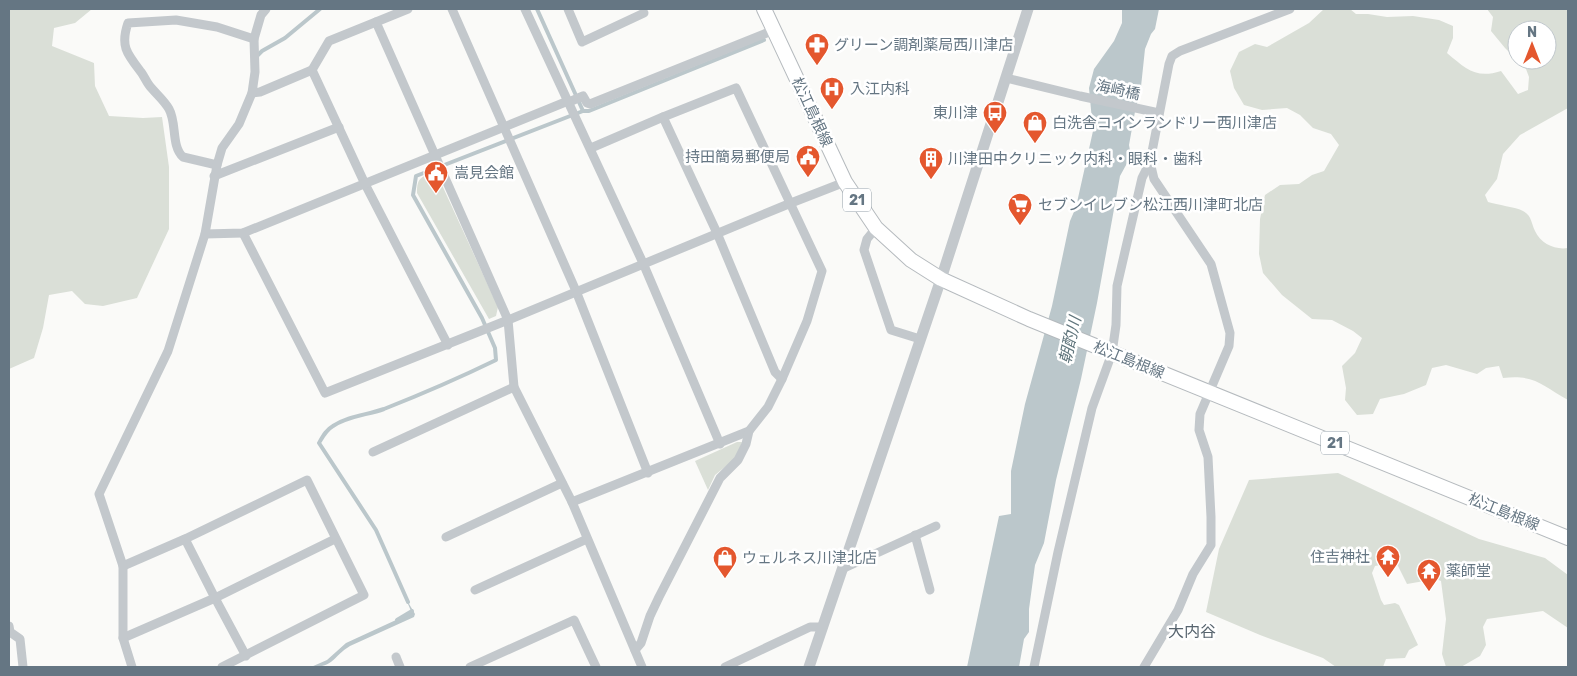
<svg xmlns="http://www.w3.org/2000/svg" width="1577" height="676" font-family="Rubik,'Noto Sans JP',sans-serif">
<rect width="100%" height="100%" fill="#fafaf8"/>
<g fill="#dadfd7" fill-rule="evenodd">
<path d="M9,9H92L75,23L54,28L52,46L94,63L95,86L109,116L143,118L162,117L169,167V229L137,298L103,306L85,304L72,291L49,295L43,328L34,358L9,369Z"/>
<path d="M1324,9H1350L1356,14H1368L1387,17L1413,16L1439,20L1453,26V38L1447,53C1466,69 1476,79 1501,71L1518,94L1528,90L1529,77L1526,69L1505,48L1491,31L1493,17L1487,9H1568V108L1520,135L1503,154L1497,179L1485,195L1488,202C1497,205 1516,207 1523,211C1532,216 1531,223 1535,231C1541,244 1555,250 1568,248V400C1543,386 1535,374 1503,378L1499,366L1486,368L1477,374L1446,365L1432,368L1426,385L1404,394L1380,399L1373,414L1357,415L1345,400L1346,388L1342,366L1355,353L1362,338L1353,331L1332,320L1312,319L1282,295L1263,273L1259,254L1260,219L1265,195L1280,185L1299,184L1312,175L1324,171L1339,145L1331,134L1313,128L1300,115L1287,108L1262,110L1244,105L1234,88L1230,71L1239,52L1255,44L1267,47L1309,23ZM1517,30H1547V60H1517Z"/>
<path d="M436,172L498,307L496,316L489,319L417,193C417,177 421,177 436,172Z"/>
<path d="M737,442H742L737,457L715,475L708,490L695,461Z"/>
<path d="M1338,473L1479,539L1545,558L1568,575V628L1543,611L1487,619L1483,627L1486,645L1480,656L1461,667H1446L1442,654L1446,619L1441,581L1436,579L1407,584L1398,566L1392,563L1375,566L1372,573L1381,600L1384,605L1395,603L1399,605L1418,645L1409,650L1405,658L1386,659L1383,667H1336L1323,658L1260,635L1206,612L1219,549L1249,480Z"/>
</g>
<g fill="#bbc7cb">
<path d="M1122,9H1159L1155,29L1151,34L1145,49L1140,96L1136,106L1129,145L1131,156L1120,176L1097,303L1081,379L1056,480L1044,543L1035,565L1029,609V632L1024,639L1019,667H967L999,516L1011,514V471L1025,404L1052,306L1070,221L1076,207L1093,131L1089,88L1094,69L1114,41L1122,23Z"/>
<path d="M405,597L415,614L414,617L350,646C333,656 335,667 311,667L327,660L346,643L409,614L411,611Z"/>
</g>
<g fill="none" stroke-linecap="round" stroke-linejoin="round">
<g stroke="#bbc7cb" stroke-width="4">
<path d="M256,57L262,51L285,38L320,9"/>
<path d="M583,111H589L764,40"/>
<path d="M408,602L376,530L319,443C323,436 326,430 333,426C348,416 367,415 384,409C422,394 459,378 496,360L495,348L482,318L413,195L416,176L583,111L537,9"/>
<path d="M397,620L412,611"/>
</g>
<defs>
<path id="primary" d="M764,9L845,182L876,228L911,260L941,279L1029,319L1568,538"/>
</defs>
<use href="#primary" stroke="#b5babe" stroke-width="16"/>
<g stroke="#c3c8cc" stroke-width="9">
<path d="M408,9L376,22L508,320L514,387L572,502L642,667"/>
<path d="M452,9L576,291L648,473"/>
<path d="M525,9L643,263L720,444"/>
<path d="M568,9L582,42L644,13"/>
<path d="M376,22L329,41L312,70L365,184L448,345"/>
<path d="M1006,78L1080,96L1159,113"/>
<path d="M252,93L260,92L312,70"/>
<path d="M569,102L583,96L587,103L590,104L774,30"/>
<path d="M591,148L663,117L717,233L775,372L782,379"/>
<path d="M217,165L183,157C171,146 177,123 169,109C164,100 155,93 149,85C146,81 144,76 141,72C127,54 120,46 128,23L176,20L217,27L254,39"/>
<path d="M214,176L339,127"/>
<path d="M876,228L867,239L864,250L891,330L920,339"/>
<path d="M243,233L325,393L508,320L791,203L845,182"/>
<path d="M205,234L243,233L568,101"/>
<path d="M373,452L514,387"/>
<path d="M572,502L749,431L768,407L782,379L807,321L822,271L736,88L663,117"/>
<path d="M915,535L930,590"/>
<path d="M446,537L562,483"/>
<path d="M185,539L215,598L335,539"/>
<path d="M123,566L185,539L307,480L364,595L222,667"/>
<path d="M842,569L936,526"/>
<path d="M475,590L587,539"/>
<path d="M9,626L10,632L20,639L23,667"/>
<path d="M123,638L215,598L246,656"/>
<path d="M635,650L641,643L650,616L659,597L720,478L738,460L746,444L749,431"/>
<path d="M396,657L400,667"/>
<path d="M132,667L123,638V566L99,494L168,351L205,234L217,165L222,148L239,124L252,93L255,72L254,39L261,15L266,9"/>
<path d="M470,667L574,620L596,667"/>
<path d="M725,667L810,627H823"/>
<path d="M1034,667L1058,552L1092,408L1112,353L1116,325L1117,286L1142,178L1150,162L1169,64L1172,56L1180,51L1290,9"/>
<path d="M1144,667L1178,610L1193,574L1211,545V517L1208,457L1199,430L1200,414L1229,346L1230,333L1211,264L1154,179L1150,162"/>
</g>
<path stroke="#c3c8cc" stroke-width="11" d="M809,667L941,279L1028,9"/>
<use href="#primary" stroke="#fff" stroke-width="14"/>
</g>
<defs>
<symbol id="pharmacy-pin" viewBox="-11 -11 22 30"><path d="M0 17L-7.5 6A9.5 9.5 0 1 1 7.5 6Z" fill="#e4572e" stroke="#fff"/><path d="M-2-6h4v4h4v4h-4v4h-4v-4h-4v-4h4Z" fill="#fff"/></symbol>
<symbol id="hospital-pin" viewBox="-11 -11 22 30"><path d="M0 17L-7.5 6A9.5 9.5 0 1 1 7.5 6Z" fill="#e4572e" stroke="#fff"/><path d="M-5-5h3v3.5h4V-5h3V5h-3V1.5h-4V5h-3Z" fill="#fff"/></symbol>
<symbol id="bus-pin" viewBox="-11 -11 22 30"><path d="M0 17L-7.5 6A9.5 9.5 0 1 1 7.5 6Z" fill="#e4572e" stroke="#fff"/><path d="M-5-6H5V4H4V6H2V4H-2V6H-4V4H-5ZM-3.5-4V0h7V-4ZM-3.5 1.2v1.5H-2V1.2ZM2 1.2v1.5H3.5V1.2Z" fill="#fff"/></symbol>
<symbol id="shop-pin" viewBox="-11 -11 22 30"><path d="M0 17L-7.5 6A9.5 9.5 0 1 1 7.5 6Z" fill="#e4572e" stroke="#fff"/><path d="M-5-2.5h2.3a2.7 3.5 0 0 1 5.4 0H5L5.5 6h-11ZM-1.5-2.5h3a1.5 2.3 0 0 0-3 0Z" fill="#fff"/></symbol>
<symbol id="civic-pin" viewBox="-11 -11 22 30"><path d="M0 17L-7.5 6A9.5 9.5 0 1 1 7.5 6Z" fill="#e4572e" stroke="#fff"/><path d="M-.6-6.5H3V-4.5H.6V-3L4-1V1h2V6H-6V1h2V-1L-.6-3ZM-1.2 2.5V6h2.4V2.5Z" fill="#fff"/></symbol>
<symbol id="building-pin" viewBox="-11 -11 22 30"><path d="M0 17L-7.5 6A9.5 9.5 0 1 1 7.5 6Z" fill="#e4572e" stroke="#fff"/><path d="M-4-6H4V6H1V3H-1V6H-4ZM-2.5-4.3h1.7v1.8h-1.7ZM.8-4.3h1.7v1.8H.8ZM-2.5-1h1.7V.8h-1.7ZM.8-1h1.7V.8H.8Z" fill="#fff"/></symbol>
<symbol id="supermarket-pin" viewBox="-11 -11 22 30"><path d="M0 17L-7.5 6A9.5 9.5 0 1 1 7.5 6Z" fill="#e4572e" stroke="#fff"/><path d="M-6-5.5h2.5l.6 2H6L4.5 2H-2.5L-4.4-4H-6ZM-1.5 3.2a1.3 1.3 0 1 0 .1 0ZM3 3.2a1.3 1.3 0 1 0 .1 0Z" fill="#fff"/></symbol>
<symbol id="temple-pin" viewBox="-11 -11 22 30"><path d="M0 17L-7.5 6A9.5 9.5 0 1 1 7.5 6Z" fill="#e4572e" stroke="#fff"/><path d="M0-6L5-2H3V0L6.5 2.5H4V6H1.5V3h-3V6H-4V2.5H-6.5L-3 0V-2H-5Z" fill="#fff"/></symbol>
</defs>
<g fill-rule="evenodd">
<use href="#pharmacy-pin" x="803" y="31" width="28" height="38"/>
<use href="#hospital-pin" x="818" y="75" width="28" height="38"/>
<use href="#bus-pin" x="981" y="99" width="28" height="38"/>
<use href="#shop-pin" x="1021" y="109" width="28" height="38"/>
<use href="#civic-pin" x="794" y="143" width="28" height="38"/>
<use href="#building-pin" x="917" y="145" width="28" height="38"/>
<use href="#civic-pin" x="422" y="159" width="28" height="38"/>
<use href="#supermarket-pin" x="1006" y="191" width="28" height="38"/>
<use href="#temple-pin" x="1374" y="543" width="28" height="38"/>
<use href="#shop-pin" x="711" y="544" width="28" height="38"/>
<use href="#temple-pin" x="1415" y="557" width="28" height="38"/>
</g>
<g text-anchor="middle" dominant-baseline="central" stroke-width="5" stroke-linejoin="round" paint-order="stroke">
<g fill="#fff" stroke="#939fa8" stroke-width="1">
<rect x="843" y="188.5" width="28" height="23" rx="4"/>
<rect x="1321" y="431.5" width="28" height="23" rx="4"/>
</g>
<g font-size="14" font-weight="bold" fill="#657683">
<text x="857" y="200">21</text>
<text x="1335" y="443">21</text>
</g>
<g font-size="15" fill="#657683" stroke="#fff" text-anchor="start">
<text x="834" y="45">グリーン調剤薬局西川津店</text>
<text x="850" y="89">入江内科</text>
<text x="978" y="113" text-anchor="end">東川津</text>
<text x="1052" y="123">白洗舎コインランドリー西川津店</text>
<text x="790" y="157" text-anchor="end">持田簡易郵便局</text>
<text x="948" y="159">川津田中クリニック内科・眼科・歯科</text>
<text x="454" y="173">嵩見会館</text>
<text x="1038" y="205">セブンイレブン松江西川津町北店</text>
<text x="1370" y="557" text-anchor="end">住吉神社</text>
<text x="742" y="558">ウェルネス川津北店</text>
<text x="1446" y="571">薬師堂</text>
</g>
<g font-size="15" fill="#657683" stroke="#fff">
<text transform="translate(1118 90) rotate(12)">海崎橋</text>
<text transform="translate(812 112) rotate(65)">松江島根線</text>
<text transform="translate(1129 360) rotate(22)">松江島根線</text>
<text transform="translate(1504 512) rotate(22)">松江島根線</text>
</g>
<g font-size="16" font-style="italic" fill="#60757c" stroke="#fff">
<text transform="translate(1070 340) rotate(-77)">朝酌川</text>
</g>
<g font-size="16" fill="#57646e" stroke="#fff">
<text x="1192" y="631">大内谷</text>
</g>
</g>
<rect width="1577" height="676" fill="none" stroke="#657683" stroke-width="20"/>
<g transform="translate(1532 45)"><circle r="24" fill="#ffffff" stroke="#c1c8cd"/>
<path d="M0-4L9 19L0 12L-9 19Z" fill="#e4572e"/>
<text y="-8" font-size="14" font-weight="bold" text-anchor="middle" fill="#657683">N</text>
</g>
</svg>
